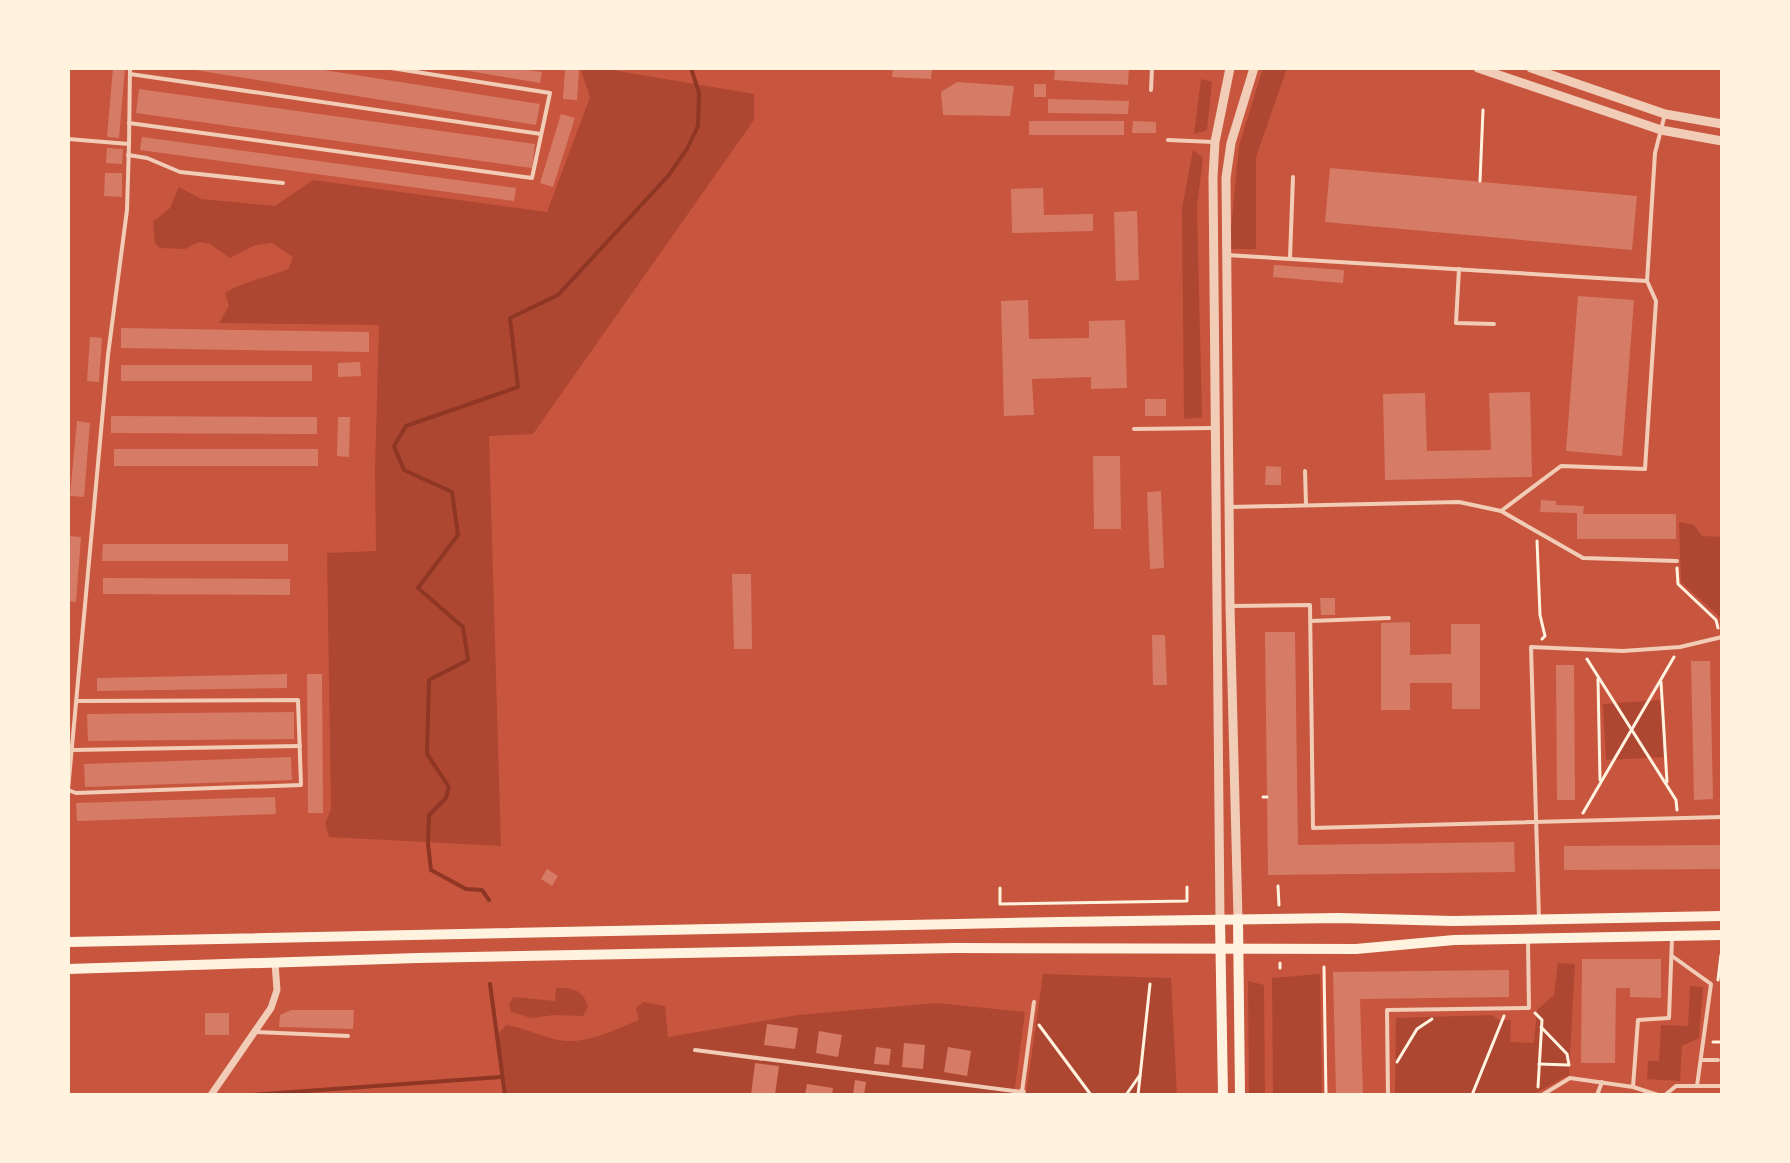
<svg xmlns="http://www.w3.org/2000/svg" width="1790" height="1163" font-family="'IBM Plex Sans',sans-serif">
<rect width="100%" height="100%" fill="#c8553d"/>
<g fill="#ae4732">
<path d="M580,68L612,70L754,94V120L533,434L489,436L501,846L329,837L325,824L331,809L327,553L376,551L375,470L379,325L219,323L229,306L225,293C243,281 267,278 288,269L293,257L272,243L255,245L230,258L210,244L199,242L185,249L160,248L155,243L153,222L170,208L179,187L201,199L275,206L313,180L547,212L590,97Z"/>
<path d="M1263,68H1287L1256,157V249H1229L1239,146Z"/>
<path d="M1201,79L1212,82L1207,130L1194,134Z"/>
<path d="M1193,150L1203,158L1197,207L1202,417L1184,419L1182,208Z"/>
<path d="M1679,522L1694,525L1702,536L1722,537V619L1681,582Z"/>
<path d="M1661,700L1664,757L1606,760L1603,704Z"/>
<path d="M1558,963L1575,964L1569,1075L1532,1095H1395L1396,1018L1492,1015L1499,1020H1511L1510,1042L1534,1043L1537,1010L1554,995Z"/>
<path d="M1043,974L1171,978L1177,1095H1026Z"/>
<path d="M1320,974L1322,1095H1273L1272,978Z"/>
<path d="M1248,981L1264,985L1265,1095H1249Z"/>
<path d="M1690,986L1703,987L1699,1038L1682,1046L1680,1081L1647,1079L1648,1061H1659L1661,1025L1688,1026Z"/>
<path d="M556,988C572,988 583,989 588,1007L583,1016L554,1015L531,1018L511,1012L509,1005L513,997L555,1001Z"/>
<path d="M643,1002L665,1006L668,1037L798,1015L936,1003L1025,1012L1014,1095H507L498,1034L506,1025C523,1028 538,1035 554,1039C582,1047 614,1030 639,1020L636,1008Z"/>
</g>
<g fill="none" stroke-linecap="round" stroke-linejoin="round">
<g stroke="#8f3625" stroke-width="4">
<path d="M489,900L482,890L466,889L431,870L428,844L429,815L446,798L449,787L427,754L429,680L468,660L463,627L418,588L458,535L452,492L404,470L394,446L406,426L518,387L510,318L558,295L668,176L687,149L698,126L699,93L691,68"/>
<path d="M490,984L505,1095"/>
<path d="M252,1095L501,1077"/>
</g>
</g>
<g fill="#d67c66">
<path d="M113,68H125L119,138L107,137Z"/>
<path d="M183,68H311L540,104L536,125Z"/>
<path d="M452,68H514L542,72L540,83Z"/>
<path d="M893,68H932L931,79L892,77Z"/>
<path d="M1055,68H1129L1128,85L1054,80Z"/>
<path d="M565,69L579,70L577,100L563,99Z"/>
<path d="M957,82L1014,86L1010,116L943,115L941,92Z"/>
<rect x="1034" y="84" width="12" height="13"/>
<path d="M139,89L535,144L532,168L136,113Z"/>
<path d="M1048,99L1129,101L1128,114L1048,113Z"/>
<path d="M561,114L575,118L553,187L540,183Z"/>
<rect x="1029" y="121" width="95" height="14"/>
<path d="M1133,121L1156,122V133H1132Z"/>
<path d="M142,137L516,188L514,201L140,150Z"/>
<path d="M107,148L123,149L122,164L106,163Z"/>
<path d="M1330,168L1637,196L1632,250L1325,222Z"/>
<path d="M105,173H122V197L104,196Z"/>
<path d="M1043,188L1044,215L1093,214V231L1012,233L1011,189Z"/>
<path d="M1137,211L1139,280L1116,281L1114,212Z"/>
<path d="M1274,265L1344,270L1343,283L1273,277Z"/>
<path d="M1578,296L1634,300L1622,456L1566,451Z"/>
<path d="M1028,300L1029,339L1089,338V321L1125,320L1127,388L1091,389V377L1032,379L1034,415L1004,416L1001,301Z"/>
<path d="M121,328L369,332V352L121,348Z"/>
<path d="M90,337L102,338L99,382L87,381Z"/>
<path d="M360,362L361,376L338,377V363Z"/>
<rect x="121" y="365" width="191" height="16"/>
<path d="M1530,392L1532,477L1385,480L1383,394L1425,393L1427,451L1491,450L1489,393Z"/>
<rect x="1145" y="399" width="21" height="17"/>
<path d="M111,416L317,417V434L111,433Z"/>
<path d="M338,417H350L349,457L337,456Z"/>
<path d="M77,421L90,423L84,497L70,496Z"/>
<rect x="114" y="449" width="204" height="17"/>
<path d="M1093,456H1120L1121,529H1094Z"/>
<path d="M1266,466L1281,467V485H1265Z"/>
<path d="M1161,491L1164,568L1150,569L1147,492Z"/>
<path d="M1541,500L1556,501V505L1584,506L1583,514H1676V539H1577V513L1540,512Z"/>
<path d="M68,536L81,537L76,602L68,601Z"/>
<path d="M103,544H288V561H102Z"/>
<path d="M732,574H751L752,649H734Z"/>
<path d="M103,578L290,579V595L103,594Z"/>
<path d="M1320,598H1335V615H1321Z"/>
<path d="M1410,622V655L1451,654V624H1480V709H1452V683H1410V710H1381V623Z"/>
<path d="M1265,632H1295L1298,845L1514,842L1515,872L1268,875Z"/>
<path d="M1152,635H1165L1167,685H1153Z"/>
<path d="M1691,661H1710L1713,799L1694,800Z"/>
<path d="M1556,665H1574L1575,800H1557Z"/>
<path d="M287,674V688L97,691V678Z"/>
<path d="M307,674H322L323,813H308Z"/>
<path d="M294,712V739L88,741L87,714Z"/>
<path d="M291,757L292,780L85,787L84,764Z"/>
<path d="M275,797L276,814L77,821L76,803Z"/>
<path d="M1722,845V869L1564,870V846Z"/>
<path d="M547,869L558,876L552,886L541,879Z"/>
<path d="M1582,959H1661V998L1630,997V988H1616L1615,1063H1581Z"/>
<path d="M1509,970V997L1360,999L1363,1095H1336L1333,972Z"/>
<path d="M291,1010H354L353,1029L279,1027L280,1015Z"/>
<rect x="205" y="1013" width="24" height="22"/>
<path d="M767,1024L798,1028L795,1049L764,1045Z"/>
<path d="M819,1031L842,1035L838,1057L816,1053Z"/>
<path d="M904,1043L925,1045L923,1069L902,1067Z"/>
<path d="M876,1047L891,1049L889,1065L874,1064Z"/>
<path d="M948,1047L971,1051L967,1076L944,1072Z"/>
<path d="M755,1063L779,1066L775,1095H751Z"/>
<path d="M855,1080L866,1082L864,1095H853Z"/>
<path d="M807,1084L833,1088L832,1095H805Z"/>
</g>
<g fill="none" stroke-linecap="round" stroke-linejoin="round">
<g stroke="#fff3e0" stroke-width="3">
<path d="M1480,181L1483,110"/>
<path d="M1537,541L1540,615L1545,636L1542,639"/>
<path d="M1677,568L1678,584L1716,620L1718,628"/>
<path d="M1587,659L1676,800L1677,810"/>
<path d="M1598,679L1600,780"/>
<path d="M1661,682L1667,782"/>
<path d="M1263,797H1267"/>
<path d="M1583,813L1674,657"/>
<path d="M1278,886L1279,905"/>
<path d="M1000,888V904L1187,901V887"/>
<path d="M1280,963V968"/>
<path d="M1324,967L1326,1095"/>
<path d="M1718,980L1721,955"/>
<path d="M1535,1013L1542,1020L1538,1087"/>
<path d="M1039,1025L1091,1095"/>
<path d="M1541,1027L1567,1054L1569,1065"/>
<path d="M1713,1042H1722"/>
<path d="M1397,1062L1417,1029L1432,1019"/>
<path d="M1539,1064L1568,1065"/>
<path d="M1126,1095L1140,1075"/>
<path d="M1138,1095L1150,984"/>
<path d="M1472,1095L1504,1016"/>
</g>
<g stroke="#f1ccb7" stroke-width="4">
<path d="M130,74L541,134"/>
<path d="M1151,90L1152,68"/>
<path d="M129,123L532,178L550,93L391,68"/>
<path d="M68,139L129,144L130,68"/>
<path d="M1168,140L1214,142"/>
<path d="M128,155L147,158L180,172L283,183"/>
<path d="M1226,255L1647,281"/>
<path d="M1290,258L1293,177"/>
<path d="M1459,269L1456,323L1494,324"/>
<path d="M1134,429L1213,428"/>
<path d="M1305,471L1306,504"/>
<path d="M1231,507L1459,502L1501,511L1583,558L1677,561"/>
<path d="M1501,511L1561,466L1645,469L1656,301L1647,281L1655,153L1665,114"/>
<path d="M1232,606L1310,605L1313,828L1722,817"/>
<path d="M1311,621L1389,618"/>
<path d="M77,701L298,700L301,785L76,793L68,790L108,355L127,210L129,144"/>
<path d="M72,750L300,746"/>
<path d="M1539,919L1531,647L1623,651L1680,647L1722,637"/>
<path d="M1672,956L1711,984L1697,1086"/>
<path d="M256,1032L348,1036"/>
<path d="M695,1050L1022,1092L1034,1002"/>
<path d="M1701,1060H1718"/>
<path d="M1633,1087L1638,1020L1669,1018L1672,938"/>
<path d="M1388,1095L1387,1010L1529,1008L1528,942"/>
<path d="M1542,1095L1570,1078L1633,1087L1658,1095"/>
<path d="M1597,1095L1602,1082"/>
<path d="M1665,1095L1676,1086H1722"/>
</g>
<g stroke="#f1ccb7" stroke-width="7">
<path d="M211,1095L271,1008L277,990L275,963"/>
<path d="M1021,1095L1022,1092"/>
</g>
<g stroke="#f1ccb7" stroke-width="9">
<path d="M1478,68L1661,130L1722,141"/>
<path d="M1531,68L1665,114L1722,124"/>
<path d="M1238,919L1230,606L1226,178L1231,143L1254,68"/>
<path d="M1220,920L1213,177L1215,142L1230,68"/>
</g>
<g stroke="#fff3e0" stroke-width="10">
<path d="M1238,919L1240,1095"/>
<path d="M1220,920L1223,1095"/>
<path d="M68,942L1059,922L1339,918L1453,921L1722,916"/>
<path d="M68,969L418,958L955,948L1356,949L1454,940L1722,935"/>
</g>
</g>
<rect width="1790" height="1163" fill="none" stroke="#fff3e0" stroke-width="140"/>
</svg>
